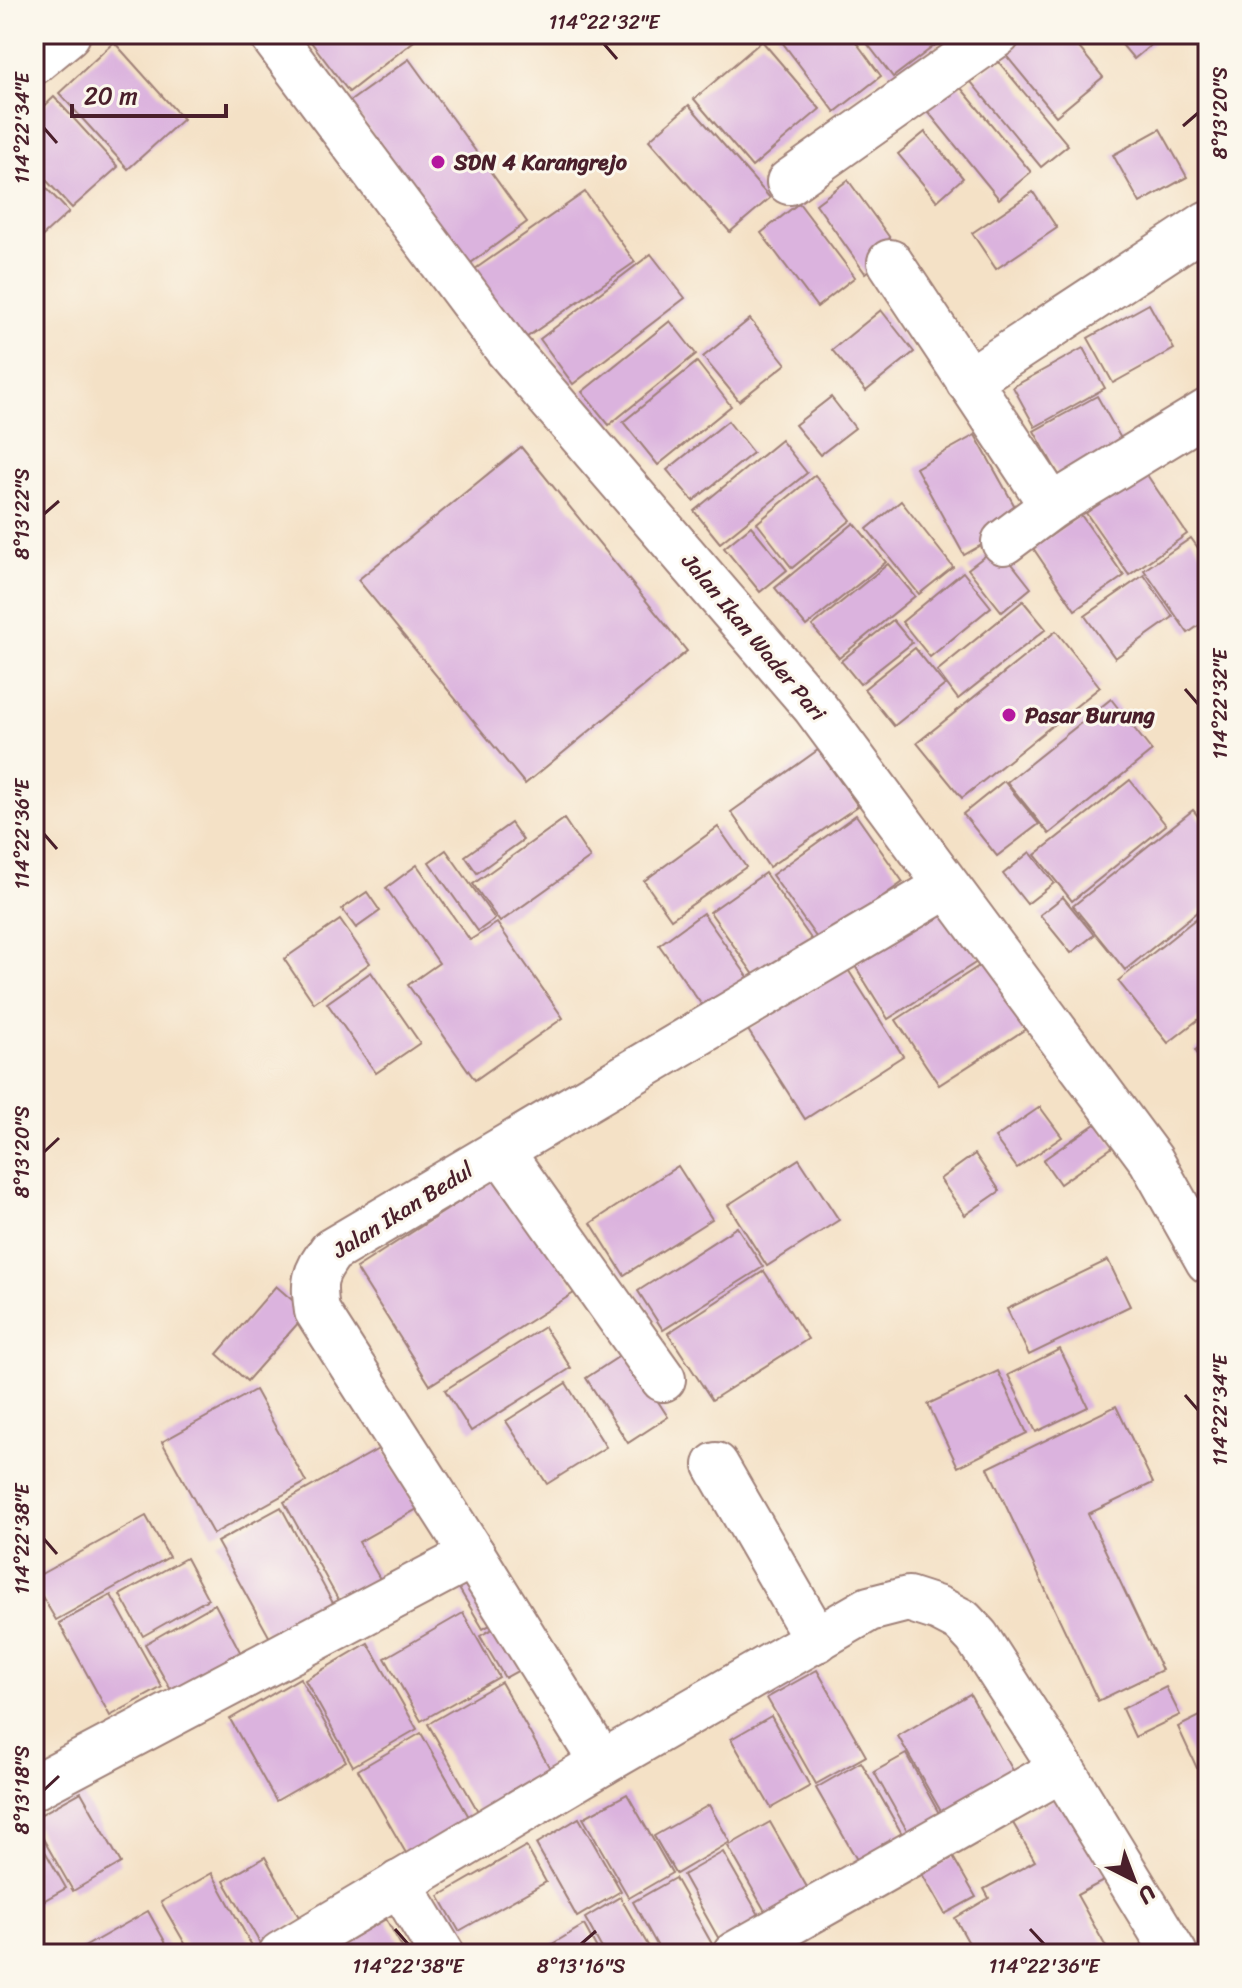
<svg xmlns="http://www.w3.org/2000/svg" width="1242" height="1988" font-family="Sriracha,sans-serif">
<rect width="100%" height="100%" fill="#fbf7ec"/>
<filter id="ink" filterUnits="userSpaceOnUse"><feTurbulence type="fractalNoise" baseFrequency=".0125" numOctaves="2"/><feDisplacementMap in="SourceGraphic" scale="16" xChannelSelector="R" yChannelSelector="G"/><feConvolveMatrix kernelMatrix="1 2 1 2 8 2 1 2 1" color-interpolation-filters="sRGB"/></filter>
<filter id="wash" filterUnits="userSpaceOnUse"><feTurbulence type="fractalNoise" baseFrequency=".006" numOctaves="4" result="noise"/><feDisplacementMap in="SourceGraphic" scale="32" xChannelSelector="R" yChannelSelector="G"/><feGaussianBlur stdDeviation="1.8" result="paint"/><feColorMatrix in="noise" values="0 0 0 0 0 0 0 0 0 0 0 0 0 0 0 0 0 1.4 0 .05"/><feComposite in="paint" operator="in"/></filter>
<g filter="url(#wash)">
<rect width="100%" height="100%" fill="#f4e1c6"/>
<g id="blocks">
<g fill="#dbb3de">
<path d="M305,34H409L414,41L349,92Z"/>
<path d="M776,34H850L881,76L835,112Z"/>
<path d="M860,34H950L893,77Z"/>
<path d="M1028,34H1068L1103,77L1056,116L1004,53Z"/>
<path d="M1113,34H1164L1134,59Z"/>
<path d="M762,41L820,109L752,167L694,99Z"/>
<path d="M114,42L183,119L128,169L59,93Z"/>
<path d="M409,59L527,222L468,265L349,102Z"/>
<path d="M997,60L1068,145L1041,167L971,82Z"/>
<path d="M956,82L1031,172L999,199L924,107Z"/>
<path d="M54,97L118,167L72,208L34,167V116Z"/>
<path d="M689,105L770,198L730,232L649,140Z"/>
<path d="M1160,129L1187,177L1140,203L1113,155Z"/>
<path d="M925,132L963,178L937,201L898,154Z"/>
<path d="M34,175L69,212L34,244Z"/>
<path d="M848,180L898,249L865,273L816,204Z"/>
<path d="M585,192L635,262L517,344L468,274Z"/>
<path d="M1033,192L1057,228L996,269L972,233Z"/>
<path d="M799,203L855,277L817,307L761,233Z"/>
<path d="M651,254L685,298L573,384L540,339Z"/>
<path d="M1149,304L1174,349L1113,383L1088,338Z"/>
<path d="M881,310L914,352L866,391L832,350Z"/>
<path d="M750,319L786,364L739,401L703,357Z"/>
<path d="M670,321L696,354L609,425L582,392Z"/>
<path d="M1083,348L1105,388L1035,427L1013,387Z"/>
<path d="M697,362L731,406L658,465L623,422Z"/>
<path d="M1097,396L1128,451L1065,486L1034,431Z"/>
<path d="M831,397L855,428L820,455L795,425Z"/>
<path d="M728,421L753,453L693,501L667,470Z"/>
<path d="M975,435L1023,521L964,555L916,468Z"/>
<path d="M781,440L807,473L720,543L694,511Z"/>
<path d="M521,447L687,651L525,784L358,580Z"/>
<path d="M1145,472L1187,534L1129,575L1086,513Z"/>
<path d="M815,475L851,520L792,568L757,523Z"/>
<path d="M901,501L953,567L919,594L867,529Z"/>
<path d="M1081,515L1124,576L1075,610L1033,548Z"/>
<path d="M854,523L886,562L806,626L775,588Z"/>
<path d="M751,526L787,570L760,592L724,548Z"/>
<path d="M1191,538L1208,562V619L1188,633L1144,570Z"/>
<path d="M998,546L1031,588L1002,612L968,569Z"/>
<path d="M888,564L915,596L839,658L812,626Z"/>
<path d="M963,572L991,607L930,657L902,622Z"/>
<path d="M1144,575L1173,617L1115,658L1085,616Z"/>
<path d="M1023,601L1046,629L958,699L937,671Z"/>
<path d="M893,620L912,643L860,684L841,661Z"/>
<path d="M1056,631L1100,687L962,798L917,743Z"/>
<path d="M915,648L945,685L894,726L864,689Z"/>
<path d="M1111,699L1152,751L1049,834L1007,782Z"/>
<path d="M818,750L858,806L769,867L731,812Z"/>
<path d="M1130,780L1166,825L1072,901L1035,855Z"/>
<path d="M1004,781L1039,824L997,856L963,814Z"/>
<path d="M1193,810L1208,828V903L1125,970L1073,906Z"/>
<path d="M856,815L903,882L819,941L772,875Z"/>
<path d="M564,819L590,858L500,922L473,884Z"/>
<path d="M511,823L523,840L477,873L465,856Z"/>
<path d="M718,827L746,867L671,919L644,881Z"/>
<path d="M446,850L495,919L478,931L429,862Z"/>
<path d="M1030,852L1054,883L1027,904L1003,874Z"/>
<path d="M417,865L470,940L497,923L563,1018L475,1080L408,985L439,963L386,888Z"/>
<path d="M765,873L812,940L757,979L710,912Z"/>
<path d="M367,892L380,911L356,928L342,909Z"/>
<path d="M1063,897L1094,935L1071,953L1040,915Z"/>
<path d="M945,905L980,960L888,1019L854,964Z"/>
<path d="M1208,909V1012L1168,1043L1118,981Z"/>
<path d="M703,913L748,977L704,1008L659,945Z"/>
<path d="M340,920L370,963L314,1003L284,959Z"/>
<path d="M990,959L1032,1025L939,1085L896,1020Z"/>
<path d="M847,968L903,1056L805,1119L748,1030Z"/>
<path d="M371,972L420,1043L376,1073L327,1003Z"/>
<path d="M1208,1042V1070L1195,1050Z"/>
<path d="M1040,1107L1062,1137L1017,1168L995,1138Z"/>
<path d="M1098,1122L1114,1146L1060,1184L1043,1160Z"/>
<path d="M975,1154L1000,1191L965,1215L940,1179Z"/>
<path d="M799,1159L839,1220L767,1266L728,1205Z"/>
<path d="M678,1166L712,1219L624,1275L591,1223Z"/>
<path d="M503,1174L577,1291L430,1385L356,1268Z"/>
<path d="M737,1227L763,1267L663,1330L638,1291Z"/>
<path d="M1108,1260L1130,1306L1029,1355L1007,1309Z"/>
<path d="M764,1271L808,1339L712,1400L668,1333Z"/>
<path d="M276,1286L307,1313L247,1381L217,1354Z"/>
<path d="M544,1327L571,1368L471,1431L445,1390Z"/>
<path d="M1060,1349L1088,1407L1036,1432L1008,1375Z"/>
<path d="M626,1352L668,1417L628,1443L586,1378Z"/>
<path d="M998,1371L1027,1433L958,1467L928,1404Z"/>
<path d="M566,1383L606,1447L547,1484L506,1421Z"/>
<path d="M255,1390L306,1482L213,1534L162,1442Z"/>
<path d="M1116,1406L1153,1483L1088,1514L1162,1670L1098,1701L988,1468Z"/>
<path d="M382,1447L417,1509L359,1542L380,1579L339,1601L284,1502Z"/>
<path d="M281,1507L334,1605L271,1640L217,1542Z"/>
<path d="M146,1516L169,1557L56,1620L34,1583V1578Z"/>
<path d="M186,1558L208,1599L143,1636L120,1595Z"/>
<path d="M476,1567L505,1617L483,1629L454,1580Z"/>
<path d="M111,1595L162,1687L110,1716L59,1623Z"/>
<path d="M215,1604L245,1661L176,1699L145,1644Z"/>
<path d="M463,1613L499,1677L421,1721L385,1658Z"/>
<path d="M510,1619L534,1662L505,1678L480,1636Z"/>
<path d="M368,1643L417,1729L353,1766L305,1680Z"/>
<path d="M817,1670L866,1756L816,1784L767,1698Z"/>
<path d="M300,1678L346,1761L276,1801L230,1719Z"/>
<path d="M501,1682L556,1779L483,1820L428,1724Z"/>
<path d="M1166,1687L1180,1715L1135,1737L1122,1709Z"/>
<path d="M970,1694L1015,1774L943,1815L898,1736Z"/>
<path d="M1208,1712V1774L1201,1777L1178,1727Z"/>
<path d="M771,1716L810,1786L771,1808L731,1739Z"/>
<path d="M421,1733L473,1824L410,1860L358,1770Z"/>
<path d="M906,1754L945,1824L913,1841L874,1772Z"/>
<path d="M861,1762L910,1848L865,1874L816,1788Z"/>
<path d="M81,1792L121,1863L73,1891L34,1823V1818Z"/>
<path d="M627,1794L672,1873L629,1898L583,1818Z"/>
<path d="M1061,1795L1109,1878L1077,1895L1110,1954H1021L1018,1948L1008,1954H975L955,1918L989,1898L984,1889L1035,1861L1013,1823Z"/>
<path d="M709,1805L730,1842L676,1874L654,1836Z"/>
<path d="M579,1818L621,1891L577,1917L536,1844Z"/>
<path d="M770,1822L812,1896L770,1920L728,1846Z"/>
<path d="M34,1832L66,1888L34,1906Z"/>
<path d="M526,1846L546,1882L459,1931L439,1896Z"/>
<path d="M723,1852L766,1927L725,1950L683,1875Z"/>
<path d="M265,1857L300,1919L260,1943L224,1881Z"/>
<path d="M953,1857L976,1897L945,1914L922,1874Z"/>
<path d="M212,1873L256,1953L254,1954H191L161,1902Z"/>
<path d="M675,1878L712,1944L695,1954H662L633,1902Z"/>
<path d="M620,1897L653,1954H605L585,1918Z"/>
<path d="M148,1911L172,1954H72Z"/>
<path d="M386,1919L406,1954H325Z"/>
<path d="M584,1925L600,1954H547L544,1949Z"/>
</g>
</g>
</g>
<g filter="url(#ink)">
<use href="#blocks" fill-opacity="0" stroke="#9f8078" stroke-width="2"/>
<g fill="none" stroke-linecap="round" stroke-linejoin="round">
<defs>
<g id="minor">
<path d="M271,34L507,349L814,706L1151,1160L1208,1261"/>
<path d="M34,62L68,34"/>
<path d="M789,182L998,34"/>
<path d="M890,262L1052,506"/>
<path d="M968,381L1208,223"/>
<path d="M1004,542L1052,506L1208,411"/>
<path d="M501,1151L663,1379"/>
<path d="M716,1465L817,1640"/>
<path d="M602,1763L473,1555L317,1311C313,1281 313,1276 331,1251L947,886"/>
<path d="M34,1787L473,1555"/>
<path d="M399,1883L442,1954"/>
<path d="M281,1954L602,1763L869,1609L908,1599L939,1609L962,1621L977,1637L1062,1769L1175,1954"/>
<path d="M735,1954L1062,1769"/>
</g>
</defs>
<use href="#minor" stroke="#9f8078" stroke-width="48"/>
<use href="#minor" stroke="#fff" stroke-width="44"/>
</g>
</g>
<path fill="none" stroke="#4a1f2b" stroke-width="3" d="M604,44L617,59M1183,126L1198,113M44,128L57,143M44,514L59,501M1185,689L1198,704M44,834L57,849M44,1152L59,1138M1185,1395L1198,1410M44,1539L57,1554M44,1790L59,1776M395,1929L408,1944M1030,1929L1044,1944M581,1944L596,1931"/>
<g fill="#b5179e" stroke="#fbf7ec" stroke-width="3">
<circle cx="438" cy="162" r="8"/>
<circle cx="1009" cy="715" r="8"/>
</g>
<g text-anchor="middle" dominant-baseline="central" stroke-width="6" stroke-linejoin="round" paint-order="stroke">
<g font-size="22" font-weight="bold" fill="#4a1f2b" stroke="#fbf7ec" text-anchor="start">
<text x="454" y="162">SDN 4 Karangrejo</text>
<text x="1025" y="715">Pasar Burung</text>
</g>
<g font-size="22" fill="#4a1f2b" stroke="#fbf7ec">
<text transform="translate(754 637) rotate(50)">Jalan Ikan Wader Pari</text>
<text transform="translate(403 1210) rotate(-32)">Jalan Ikan Bedul</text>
</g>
</g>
<rect width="1242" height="1988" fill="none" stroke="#fbf7ec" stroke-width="88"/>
<g transform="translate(1134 1880) rotate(138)" stroke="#fbf7ec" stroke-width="6" paint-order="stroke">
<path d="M0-6L14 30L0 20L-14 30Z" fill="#4a1f2b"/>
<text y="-12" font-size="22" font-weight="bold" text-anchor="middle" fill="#4a1f2b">U</text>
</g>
<path d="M72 104v12h154v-12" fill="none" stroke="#4a1f2b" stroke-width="4"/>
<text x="84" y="104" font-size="24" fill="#4a1f2b" stroke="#fbf7ec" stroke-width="6" paint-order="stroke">20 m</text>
<rect x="44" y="44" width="1154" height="1900" fill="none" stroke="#4a1f2b" stroke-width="3"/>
<g font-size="20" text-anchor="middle" fill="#4a1f2b">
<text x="604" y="29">114°22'32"E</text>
<text transform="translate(1220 113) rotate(-90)" y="7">8°13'20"S</text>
<text transform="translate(22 128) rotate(-90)" y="7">114°22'34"E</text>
<text transform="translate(22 514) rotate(-90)" y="7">8°13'22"S</text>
<text transform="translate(1220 704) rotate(-90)" y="7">114°22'32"E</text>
<text transform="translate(22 834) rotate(-90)" y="7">114°22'36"E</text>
<text transform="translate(22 1152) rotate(-90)" y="7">8°13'20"S</text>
<text transform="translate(1220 1410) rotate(-90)" y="7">114°22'34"E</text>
<text transform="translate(22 1539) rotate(-90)" y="7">114°22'38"E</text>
<text transform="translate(22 1790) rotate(-90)" y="7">8°13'18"S</text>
<text x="408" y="1973">114°22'38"E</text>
<text x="581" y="1973">8°13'16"S</text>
<text x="1044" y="1973">114°22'36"E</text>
</g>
</svg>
